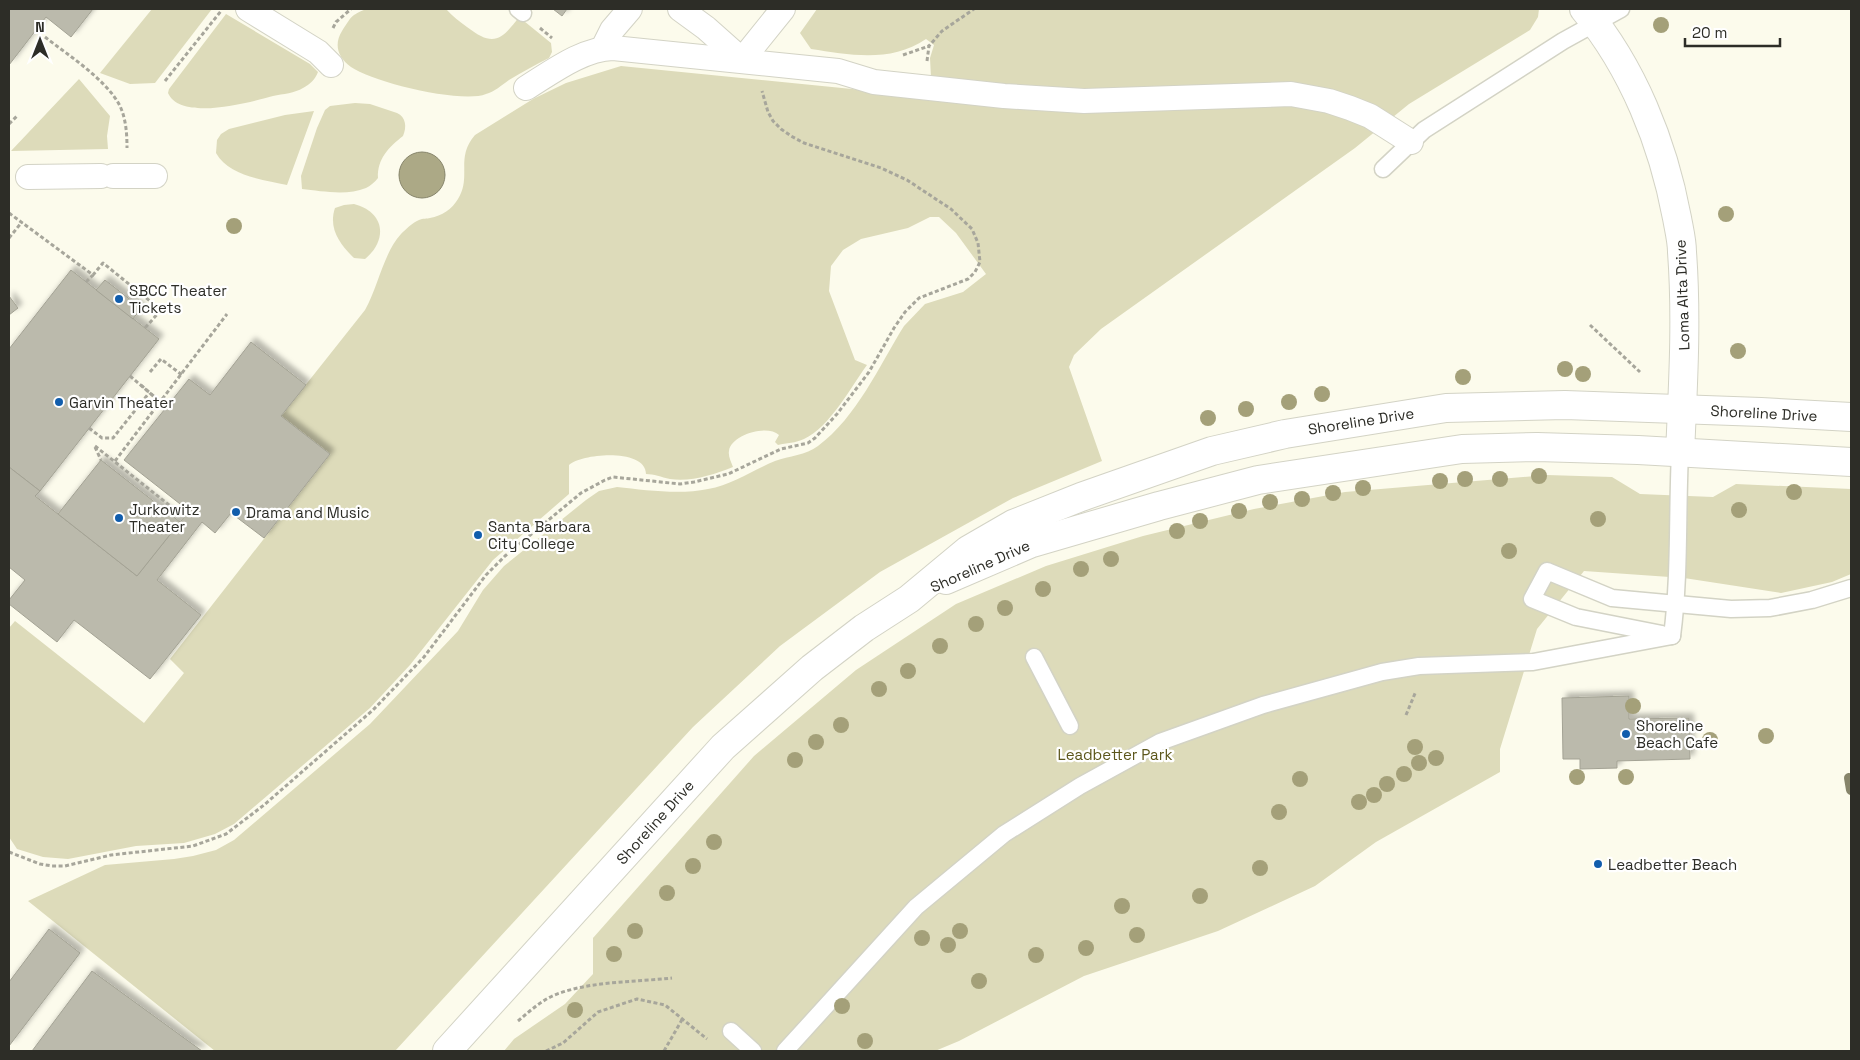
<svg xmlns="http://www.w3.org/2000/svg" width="1860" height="1060" font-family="'Space Grotesk',sans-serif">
<defs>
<filter id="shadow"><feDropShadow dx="4.5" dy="-4.5" stdDeviation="2.5" flood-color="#0004"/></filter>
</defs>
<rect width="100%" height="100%" fill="#fcfbec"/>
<g fill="#dddbba">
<path d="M152,9H212L155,83L130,84L100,73Z"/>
<path d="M366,9H446C452,16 460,22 467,27C493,47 501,41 519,17L551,43L552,52L549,58C535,65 522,72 509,80C502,85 494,92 486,94C462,104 372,82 351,67C337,57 334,44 342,31C352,16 350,16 366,9Z"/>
<path d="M817,9H1539L1538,17L1530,30L1409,104L1355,148L1101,329L1074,355L1069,367L1102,461L1013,498L880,572L780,646L693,727L395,1051H215L28,901L105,865L174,859L193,856L216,850L234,840L370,724L458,631L483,590L504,566L586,500L599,491L617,487C645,490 680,495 708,489C732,485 753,470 775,461C789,456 806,455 818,446C857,417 879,366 904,326L925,304L963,292L986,274L956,233L939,217H930L908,228L861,239L843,250L831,266L829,291L855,360L867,365C851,387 829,428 804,439C796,443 786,443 778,445L775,442L779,435C767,424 731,435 729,451C728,456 731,462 733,467C713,475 691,482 670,479C661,477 654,474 646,474C646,448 582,453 569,465V494L493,560L410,665L370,708L234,824L215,834L184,843L136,846L68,859L43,857L17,849L9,837V628L15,621L144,723L184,673L170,659L330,454L281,416L365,310C378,287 384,252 401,234C406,229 412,223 419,220C423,218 427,219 430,218C442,216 452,209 458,199C472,176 455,158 475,135L533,99L566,83L621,66L932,97L930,58L934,45L926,39C891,63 850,55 811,49L800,33Z"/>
<path d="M226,14L310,64L318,72C315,80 310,84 303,88C295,93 283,94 273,96C251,102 181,122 168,93L169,89Z"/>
<path d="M79,79L110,116L107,136L108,149L11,151Z"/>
<path d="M355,103L370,104L397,113C406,117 407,127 403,136C389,147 377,159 378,178C375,182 370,186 366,188C347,196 321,191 302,189L301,176L317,128L325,110L330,106Z"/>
<path d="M314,111L287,185C264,180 229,176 216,153L217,140L221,134L229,129L285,115Z"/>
<path d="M354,204C385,212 388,240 365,259L354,258C340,245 328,228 335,208L344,205Z"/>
<path d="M1547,475L1612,477L1640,494L1713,497L1736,484L1851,489V574L1832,582L1781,593L1684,578L1584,571L1537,629L1500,749V772L1376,842L1315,886L1218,931L1084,976L959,1041L935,1051H504L514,1039L565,1004L593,974V938L754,756L856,670L956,604L1046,566L1143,536L1254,509L1345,492Z"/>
</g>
<circle fill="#aca986" stroke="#86846a" cx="422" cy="175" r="23"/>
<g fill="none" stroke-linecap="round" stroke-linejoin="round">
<path stroke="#86846a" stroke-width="10" d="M1849,778L1851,790"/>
</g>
<g fill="#bbbaac" stroke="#a3a294" filter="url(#shadow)">
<path d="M9,9H93L71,37L46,17L9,65Z"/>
<path d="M553,9H567L562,16Z"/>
<path d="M71,270L159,339L40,491L9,467V349Z"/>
<path d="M105,280L141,308L133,319L96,290Z"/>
<path d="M9,296L18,308L9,315Z"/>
<path d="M251,342L306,385L281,416L330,454L264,538L231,513L215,533L202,522L157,580L201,615L150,679L74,620L57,642L9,604V600L25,580L9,567V467L40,491L35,496L137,576L189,511L124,460L189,379L210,395Z"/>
<path d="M101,460L180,522L137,576L58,514Z"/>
<path d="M1629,696V719L1689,718L1690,759L1617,761V768L1580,769V759H1563L1562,698Z"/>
<path d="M49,929L80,953L9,1046V982Z"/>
<path d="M92,971L202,1051H32Z"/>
</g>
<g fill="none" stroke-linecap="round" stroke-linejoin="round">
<defs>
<g id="service">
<path d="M518,9L523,13"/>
<path d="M1383,169L1424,130L1563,41L1621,9"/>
<path d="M1662,634L1576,617L1532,599L1547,571L1612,598L1731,609L1770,608L1812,600L1851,588"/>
<path d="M1672,636C1680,576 1677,514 1680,453"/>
<path d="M1034,657L1070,726"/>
<path d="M731,1031L753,1051"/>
<path d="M785,1051L916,907L1004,834L1080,786L1160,742L1263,705L1382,672L1419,666L1533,662L1672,636"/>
</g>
<g id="pedestrian">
<path d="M248,9L318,52L331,65"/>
<path d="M680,9L706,28L742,60L783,9"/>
<path d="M603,48L612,30L630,9"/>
<path d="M526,88C552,72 582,49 613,48L838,71L874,82L1004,96L1084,101L1291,94L1329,101L1350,108L1370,116L1411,142"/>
<path d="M113,176H155"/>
<path d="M28,177L101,176"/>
</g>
<path id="tertiary" d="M1584,9C1633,68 1663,143 1677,218C1679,229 1682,241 1682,252C1687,319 1683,386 1680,453"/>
<g id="secondary">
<path d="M946,580L1032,543L1159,506L1258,480L1462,449L1537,447L1638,450L1851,462"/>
<path d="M447,1051L723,747L812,668L864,628L909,599L968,550L1013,524L1081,497L1212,451L1285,434L1446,408L1565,405L1761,412L1851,417"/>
</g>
</defs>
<use href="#service" stroke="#d3d3c5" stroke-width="19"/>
<use href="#pedestrian" stroke="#d3d3c5" stroke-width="26"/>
<use href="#tertiary" stroke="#d3d3c5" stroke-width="30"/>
<use href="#secondary" stroke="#d3d3c5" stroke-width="30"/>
<g stroke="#a7a69b" stroke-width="3" stroke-dasharray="4 2.5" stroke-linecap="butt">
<path d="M333,28L336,22L351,9"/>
<path d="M540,28L552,38"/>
<path d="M45,37C69,56 106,79 120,106C126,119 127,134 127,148"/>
<path d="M903,55L929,46"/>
<path d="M927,61L929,46L942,31L974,9"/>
<path d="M165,81L221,11"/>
<path d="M9,124L18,115"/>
<path d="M9,213L93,275L103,263L161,310L145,328"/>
<path d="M9,238L22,222"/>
<path d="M86,282L93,275"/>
<path d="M1590,325L1640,372"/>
<path d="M150,372L161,359L182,375"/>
<path d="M141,385L158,400"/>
<path d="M89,428L102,438H113L149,393"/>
<path d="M95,446L184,517"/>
<path d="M95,447L101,460"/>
<path d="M115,461L227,314"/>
<path d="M1406,715L1416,691"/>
<path d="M9,852L40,864L52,866H65L111,855L193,846L226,834L264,805L373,710L424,657L486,575L505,556L581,493L605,480L613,477L680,484L694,482L728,474L781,449L808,443L815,438L837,414L869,372L894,328L905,312L919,298L968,279L975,272L980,262L978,243L972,229L951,209L907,180L881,168L804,143L791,136L781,129L773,121L768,112L762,91"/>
<path d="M518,1021C531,1010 544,998 560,993C594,981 637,982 672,978"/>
<path d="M546,1051L563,1043L598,1012L637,999L665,1005L707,1039"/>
<path d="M664,1051L683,1018"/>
</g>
<use href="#service" stroke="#fff" stroke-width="16"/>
<use href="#pedestrian" stroke="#fff" stroke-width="24"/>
<use href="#tertiary" stroke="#fff" stroke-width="28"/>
<use href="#secondary" stroke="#fff" stroke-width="28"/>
<path stroke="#a7a69b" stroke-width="3" stroke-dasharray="4 2.5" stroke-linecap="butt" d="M130,376L158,400"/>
</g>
<g fill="#a4a079">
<circle cx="1661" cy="25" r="8"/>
<circle cx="1726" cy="214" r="8"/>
<circle cx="234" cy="226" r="8"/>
<circle cx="1738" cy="351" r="8"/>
<circle cx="1565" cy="369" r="8"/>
<circle cx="1583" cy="374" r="8"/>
<circle cx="1463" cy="377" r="8"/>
<circle cx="1322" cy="394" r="8"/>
<circle cx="1289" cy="402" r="8"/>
<circle cx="1246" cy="409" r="8"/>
<circle cx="1208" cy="418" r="8"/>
<circle cx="1539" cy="476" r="8"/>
<circle cx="1465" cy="479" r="8"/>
<circle cx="1500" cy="479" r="8"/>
<circle cx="1440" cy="481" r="8"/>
<circle cx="1363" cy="488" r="8"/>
<circle cx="1794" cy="492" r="8"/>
<circle cx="1333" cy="493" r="8"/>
<circle cx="1302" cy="499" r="8"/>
<circle cx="1270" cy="502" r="8"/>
<circle cx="1739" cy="510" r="8"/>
<circle cx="1239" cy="511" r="8"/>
<circle cx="1598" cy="519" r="8"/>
<circle cx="1200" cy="521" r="8"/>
<circle cx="1177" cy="531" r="8"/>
<circle cx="1509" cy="551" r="8"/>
<circle cx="1111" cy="559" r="8"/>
<circle cx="1081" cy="569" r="8"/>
<circle cx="1043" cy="589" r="8"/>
<circle cx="1005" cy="608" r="8"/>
<circle cx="976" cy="624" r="8"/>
<circle cx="940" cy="646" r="8"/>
<circle cx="908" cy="671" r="8"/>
<circle cx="879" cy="689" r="8"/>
<circle cx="1633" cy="706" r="8"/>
<circle cx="841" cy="725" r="8"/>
<circle cx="1766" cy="736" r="8"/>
<circle cx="1710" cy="740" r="8"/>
<circle cx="816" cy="742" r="8"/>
<circle cx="1415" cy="747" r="8"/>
<circle cx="1436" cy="758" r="8"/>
<circle cx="795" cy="760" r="8"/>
<circle cx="1419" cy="763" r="8"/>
<circle cx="1404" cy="774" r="8"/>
<circle cx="1577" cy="777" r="8"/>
<circle cx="1626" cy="777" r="8"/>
<circle cx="1300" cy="779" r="8"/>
<circle cx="1387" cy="784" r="8"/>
<circle cx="1374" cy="795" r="8"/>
<circle cx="1359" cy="802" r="8"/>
<circle cx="1279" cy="812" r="8"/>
<circle cx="714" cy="842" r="8"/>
<circle cx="693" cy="866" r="8"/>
<circle cx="1260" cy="868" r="8"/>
<circle cx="667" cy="893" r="8"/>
<circle cx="1200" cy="896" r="8"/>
<circle cx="1122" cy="906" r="8"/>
<circle cx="635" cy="931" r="8"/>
<circle cx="960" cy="931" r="8"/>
<circle cx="1137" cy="935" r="8"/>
<circle cx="922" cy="938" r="8"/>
<circle cx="948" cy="945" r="8"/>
<circle cx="1086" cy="948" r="8"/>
<circle cx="614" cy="954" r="8"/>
<circle cx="1036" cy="955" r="8"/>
<circle cx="979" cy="981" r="8"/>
<circle cx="842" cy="1006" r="8"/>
<circle cx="575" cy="1010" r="8"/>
<circle cx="865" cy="1041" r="8"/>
</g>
<g fill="#115dac" stroke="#fff" stroke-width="2">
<circle cx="119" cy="299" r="5"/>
<circle cx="59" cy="402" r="5"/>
<circle cx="236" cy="512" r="5"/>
<circle cx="119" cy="518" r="5"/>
<circle cx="478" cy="535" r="5"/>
<circle cx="1626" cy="734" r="5"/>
<circle cx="1598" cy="864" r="5"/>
</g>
<g text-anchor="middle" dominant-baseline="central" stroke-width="4.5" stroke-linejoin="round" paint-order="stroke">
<g font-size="15" fill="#2d2d27" stroke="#fff" text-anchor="start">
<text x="129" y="290">SBCC Theater<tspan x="129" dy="17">Tickets</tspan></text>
<text x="69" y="402">Garvin Theater</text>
<text x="129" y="509">Jurkowitz<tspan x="129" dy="17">Theater</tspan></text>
<text x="246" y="512">Drama and Music</text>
<text x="488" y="526">Santa Barbara<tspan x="488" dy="17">City College</tspan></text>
<text x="1636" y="725">Shoreline<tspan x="1636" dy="17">Beach Cafe</tspan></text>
<text x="1608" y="864">Leadbetter Beach</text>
</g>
<g font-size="15" fill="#2d2d27" stroke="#fff">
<text transform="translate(1682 295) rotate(-92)">Loma Alta Drive</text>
<text transform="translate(1764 413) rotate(3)">Shoreline Drive</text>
<text transform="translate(1361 421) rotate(-9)">Shoreline Drive</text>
<text transform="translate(980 566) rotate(-24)">Shoreline Drive</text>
<text transform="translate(655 822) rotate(-48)">Shoreline Drive</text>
</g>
<g font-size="15" fill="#5c561b" stroke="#fff">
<text x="1115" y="754">Leadbetter Park</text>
</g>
</g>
<rect width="1860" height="1060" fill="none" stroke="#2d2d27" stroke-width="20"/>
<g transform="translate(40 40)" stroke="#ffffff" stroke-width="4" paint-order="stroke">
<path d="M0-4L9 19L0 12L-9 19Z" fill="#2d2d27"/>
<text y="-8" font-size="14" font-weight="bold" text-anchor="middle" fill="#2d2d27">N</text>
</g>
<path d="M1685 38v8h95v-8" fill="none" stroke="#2d2d27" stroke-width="2.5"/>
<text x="1692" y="38" font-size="15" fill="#2d2d27" stroke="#ffffff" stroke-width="4" paint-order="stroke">20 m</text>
</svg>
